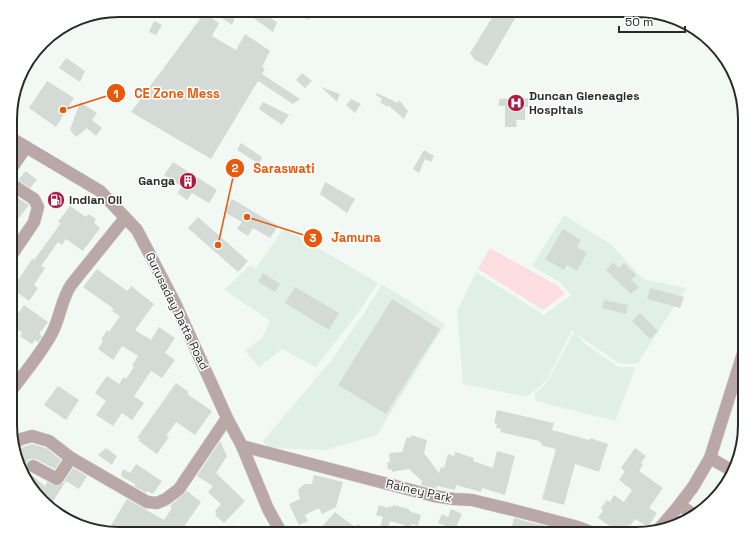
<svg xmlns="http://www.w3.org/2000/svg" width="755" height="544" font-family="'Space Grotesk',sans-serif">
<rect width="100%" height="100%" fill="#f2f9f4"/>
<g fill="#e1f0e6">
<path d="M564,215L612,245L643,279L686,288L638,363L620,364L576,334L584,343L618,367H636L615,421L536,401L534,394L547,382L574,332L572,330L547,380L527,397L463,384L457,311L476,272L544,315L571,295L560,282L532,266Z"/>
<path d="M284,228L378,283L361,309L316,367L282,349L259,367L245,351L262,338L270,321L224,290L250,265L255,269Z"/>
<path d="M382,284L445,324L377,435L325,450L268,448L263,441L330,362L363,315Z"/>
</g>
<path fill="#fddee0" d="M490,248L558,286L565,294L543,310L478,269Z"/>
<g fill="#d4dbd6">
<path d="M200,10L219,23L212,36L236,50L245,34L270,51L262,67L265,69L262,74L300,99L293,104L258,81L211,159L131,112L200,19L197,17Z"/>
<path d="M223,10H228L237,13L232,25L220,17Z"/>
<path d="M251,10H257L277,22L273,32L249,15Z"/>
<path d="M290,10H314L308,20Z"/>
<path d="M497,10H520L487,66L475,60L470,53Z"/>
<path d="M154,21L162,25L156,35L149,32Z"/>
<path d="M66,58L85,71L80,82L59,68Z"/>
<path d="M302,73L312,81L305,88L296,80Z"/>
<path d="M47,81L74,98L56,127L29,108Z"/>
<path d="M321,87L340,94L337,102Z"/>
<path d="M377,93L398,103L399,100L408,111L404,119L388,105L387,107L380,102L382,99L376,95Z"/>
<path d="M528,98V107H525V120H516L517,127H505V106H499V99Z"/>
<path d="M351,99L361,104L355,113L346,105Z"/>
<path d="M80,102L97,113L92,120L102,128L96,136L87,128L76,137L70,130Z"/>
<path d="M263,102L289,115L282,125L259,109Z"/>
<path d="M241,143L262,157L259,164L237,150Z"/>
<path d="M424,150L434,156L431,162L425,159L419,173L413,169Z"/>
<path d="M173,162L217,190L209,203L192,193L187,200L177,193L182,187L164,175Z"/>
<path d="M26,171L37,180L30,188L18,180Z"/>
<path d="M325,182L355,199L347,213L320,194Z"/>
<path d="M15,196L29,205L11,228V201Z"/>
<path d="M232,199L278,226L270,238L253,228L248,236L237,229L242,222L224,212Z"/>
<path d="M70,206L86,217L88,214L96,219L94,223L100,228L83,251L66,239L62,245L58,242L41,266L45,268L34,285L38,288L29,301L12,289L32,259L34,260L61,223L58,222Z"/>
<path d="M198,217L248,261L238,272L188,228Z"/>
<path d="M563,229L581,240L577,247L587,253L577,271L567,265L564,270L545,259Z"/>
<path d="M613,262L619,268L624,263L636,275L631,280L639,287L631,294L606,270Z"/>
<path d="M97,269L127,291L131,286L154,304L135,330L151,340L159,327L175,338L165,353L175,360L162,378L151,371L134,396L144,403L132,420L122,413L113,426L96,415L106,401L95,393L107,376L119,384L124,377L126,379L134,367L132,366L138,356L122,346L113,360L98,349L103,341L101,340L107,330L109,332L120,316L112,311L114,309L83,287Z"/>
<path d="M263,273L280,284L275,292L258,282Z"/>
<path d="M295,287L339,313L329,330L285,303Z"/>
<path d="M650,288L684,297L680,308L647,299Z"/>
<path d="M392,299L440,329L386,414L338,385Z"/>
<path d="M604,300L628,305L626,314L602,308Z"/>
<path d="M24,305L48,322L39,334L42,336L38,342L35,340L32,344L20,336L22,333L11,324Z"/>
<path d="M640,313L658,331L650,339L632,321Z"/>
<path d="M176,383L189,392L187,394L212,411L195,435L176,422L166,436L169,437L157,454L139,441L140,439L137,438Z"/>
<path d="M58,386L79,400L66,420L44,405Z"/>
<path d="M497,410L554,423L552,430L589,440L590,438L608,444L599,472L575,464L564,505L542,499L556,449L543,446L539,441L500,432L501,429L496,428L497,424L494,423Z"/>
<path d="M411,435L427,440L424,453L439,473L441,467L444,468L448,454L454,456L455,452L474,458L473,461L493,468L497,451L515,456L505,495L482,488L481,492L456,485L455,490L437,486L436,489L421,485L422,481L409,469L392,472L391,469L388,470L387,462H390L389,453L402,452L407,437L411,438Z"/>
<path d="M220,441L227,456L216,473L245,501L224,523L215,515L216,513L215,511L221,504L208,492L213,486L197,476Z"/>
<path d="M32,444L46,448L61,460L55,469L36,459H29L26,463L25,470L45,486L47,482L57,486L63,483L73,468L87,476L79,489L66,481L50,506L44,502L24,479L16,453L23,447Z"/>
<path d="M106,448L117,456L112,465L98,455Z"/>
<path d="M635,448L646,456L641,463L643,465L639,471L663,488L649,508L657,513L648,527L635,519L630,526L628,525L621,534L598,518L603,510L601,508L607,500L610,502L614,495L624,502L632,490L619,480L625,471L621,468Z"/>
<path d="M136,464L162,481L153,494L147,491L146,493L134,486L135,484L121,476L123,469L130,473Z"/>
<path d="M314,475L343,482L336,507L322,514L319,508L305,515L308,521L299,525L289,504L300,499L298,490L304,484H312Z"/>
<path d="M187,491L201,502L185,525L187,527L182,534H112L107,532L127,499L164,520L172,508L170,507L171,505Z"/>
<path d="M379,505L388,508L389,506L393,507V505L409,509V511L421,515L418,526L412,524L409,533L402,531L404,525L390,521L386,534H378L383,517L376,515Z"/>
<path d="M451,509L462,514L455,530L438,523L442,514L448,517Z"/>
<path d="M335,512L355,527L358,524L369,534H326L320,529Z"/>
<path d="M514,518L568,532L567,534H510Z"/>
<path d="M233,525L246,534H227Z"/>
</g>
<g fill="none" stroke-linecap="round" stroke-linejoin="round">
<defs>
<g id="minor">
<path d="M11,138L100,191L137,230L175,303L227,418L242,446L268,509L282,534"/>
<path d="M11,169L26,147"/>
<path d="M11,256L34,222L38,207L34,199L11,184"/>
<path d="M11,391C25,372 41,354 52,333C60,318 61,300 71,285L125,218"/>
<path d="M12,444L21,439L32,436L49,441L71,458L147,502L157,503L166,499L179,489L227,418"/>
<path d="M242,446L434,496L454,499L472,500L513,510L578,527L596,534"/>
<path d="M710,458L731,470"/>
<path d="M33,466L57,479L71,458"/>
<path d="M680,505L694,515"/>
<path d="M659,529L677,508L693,487L710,458L745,347"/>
</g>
</defs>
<use href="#minor" stroke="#ced4cf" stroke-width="13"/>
<use href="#minor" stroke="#baa8a9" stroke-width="12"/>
</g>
<defs>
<symbol id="hospital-disc" viewBox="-11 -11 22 22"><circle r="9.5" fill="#ac183f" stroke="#fff"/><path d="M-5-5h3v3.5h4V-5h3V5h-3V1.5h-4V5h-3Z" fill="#fff"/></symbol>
<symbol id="building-disc" viewBox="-11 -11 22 22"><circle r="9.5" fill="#ac183f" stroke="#fff"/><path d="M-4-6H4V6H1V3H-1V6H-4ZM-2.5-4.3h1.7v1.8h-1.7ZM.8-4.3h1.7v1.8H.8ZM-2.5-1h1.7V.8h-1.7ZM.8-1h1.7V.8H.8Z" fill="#fff"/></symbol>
<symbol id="fuel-disc" viewBox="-11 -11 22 22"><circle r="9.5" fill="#ac183f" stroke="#fff"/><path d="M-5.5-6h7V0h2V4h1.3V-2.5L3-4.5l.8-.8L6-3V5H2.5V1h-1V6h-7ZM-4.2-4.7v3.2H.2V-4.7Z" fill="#fff"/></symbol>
</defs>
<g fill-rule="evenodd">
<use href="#hospital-disc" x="506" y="93" width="20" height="20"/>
<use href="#building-disc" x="178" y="171" width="20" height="20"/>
<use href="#fuel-disc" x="46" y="190" width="20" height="20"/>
</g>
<g text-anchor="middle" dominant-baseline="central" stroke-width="3" stroke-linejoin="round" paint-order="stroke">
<g font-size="12" font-weight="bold" fill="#282b29" stroke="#fff" text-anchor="start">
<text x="529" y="96">Duncan Gleneagles<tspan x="529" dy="14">Hospitals</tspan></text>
<text x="175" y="181" text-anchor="end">Ganga</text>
<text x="69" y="200">Indian Oil</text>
</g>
<g font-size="12" fill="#282b29" stroke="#fff">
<text transform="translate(177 311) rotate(64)">Gurusaday Datta Road</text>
<text transform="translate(419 491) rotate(13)">Rainey Park</text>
</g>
</g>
<path d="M0 0H755V544H0ZM119 17H636A102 102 0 0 1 738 119V425A102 102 0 0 1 636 527H119A102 102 0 0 1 17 425V119A102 102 0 0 1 119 17Z" fill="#fff" fill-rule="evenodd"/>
<path fill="none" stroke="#282b29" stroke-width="2" d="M119 17H636A102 102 0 0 1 738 119V425A102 102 0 0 1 636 527H119A102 102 0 0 1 17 425V119A102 102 0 0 1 119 17Z"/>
<path fill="none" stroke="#e8590c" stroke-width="1.5" d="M63 110L116 93M218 245L235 168M247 217L313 238"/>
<g fill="#e8590c" stroke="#fff" stroke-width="1.5">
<circle cx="63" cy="110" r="4"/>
<circle cx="218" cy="245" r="4"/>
<circle cx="247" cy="217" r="4"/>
<circle cx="116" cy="93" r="10"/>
<circle cx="235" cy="168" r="10"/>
<circle cx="313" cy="238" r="10"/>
</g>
<g font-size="12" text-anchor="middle" font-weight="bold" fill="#fff">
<text x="116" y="98">1</text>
<text x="235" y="172">2</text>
<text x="313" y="242">3</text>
</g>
<g font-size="13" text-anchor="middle" font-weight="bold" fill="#e8590c" stroke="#fff" stroke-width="3" stroke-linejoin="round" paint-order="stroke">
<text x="177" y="98">CE Zone Mess</text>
<text x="284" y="173">Saraswati</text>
<text x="356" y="242">Jamuna</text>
</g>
<path d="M619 26v6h66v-6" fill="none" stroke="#282b29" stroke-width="2"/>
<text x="625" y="26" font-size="12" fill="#282b29" stroke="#ffffff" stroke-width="3" paint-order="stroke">50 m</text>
</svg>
